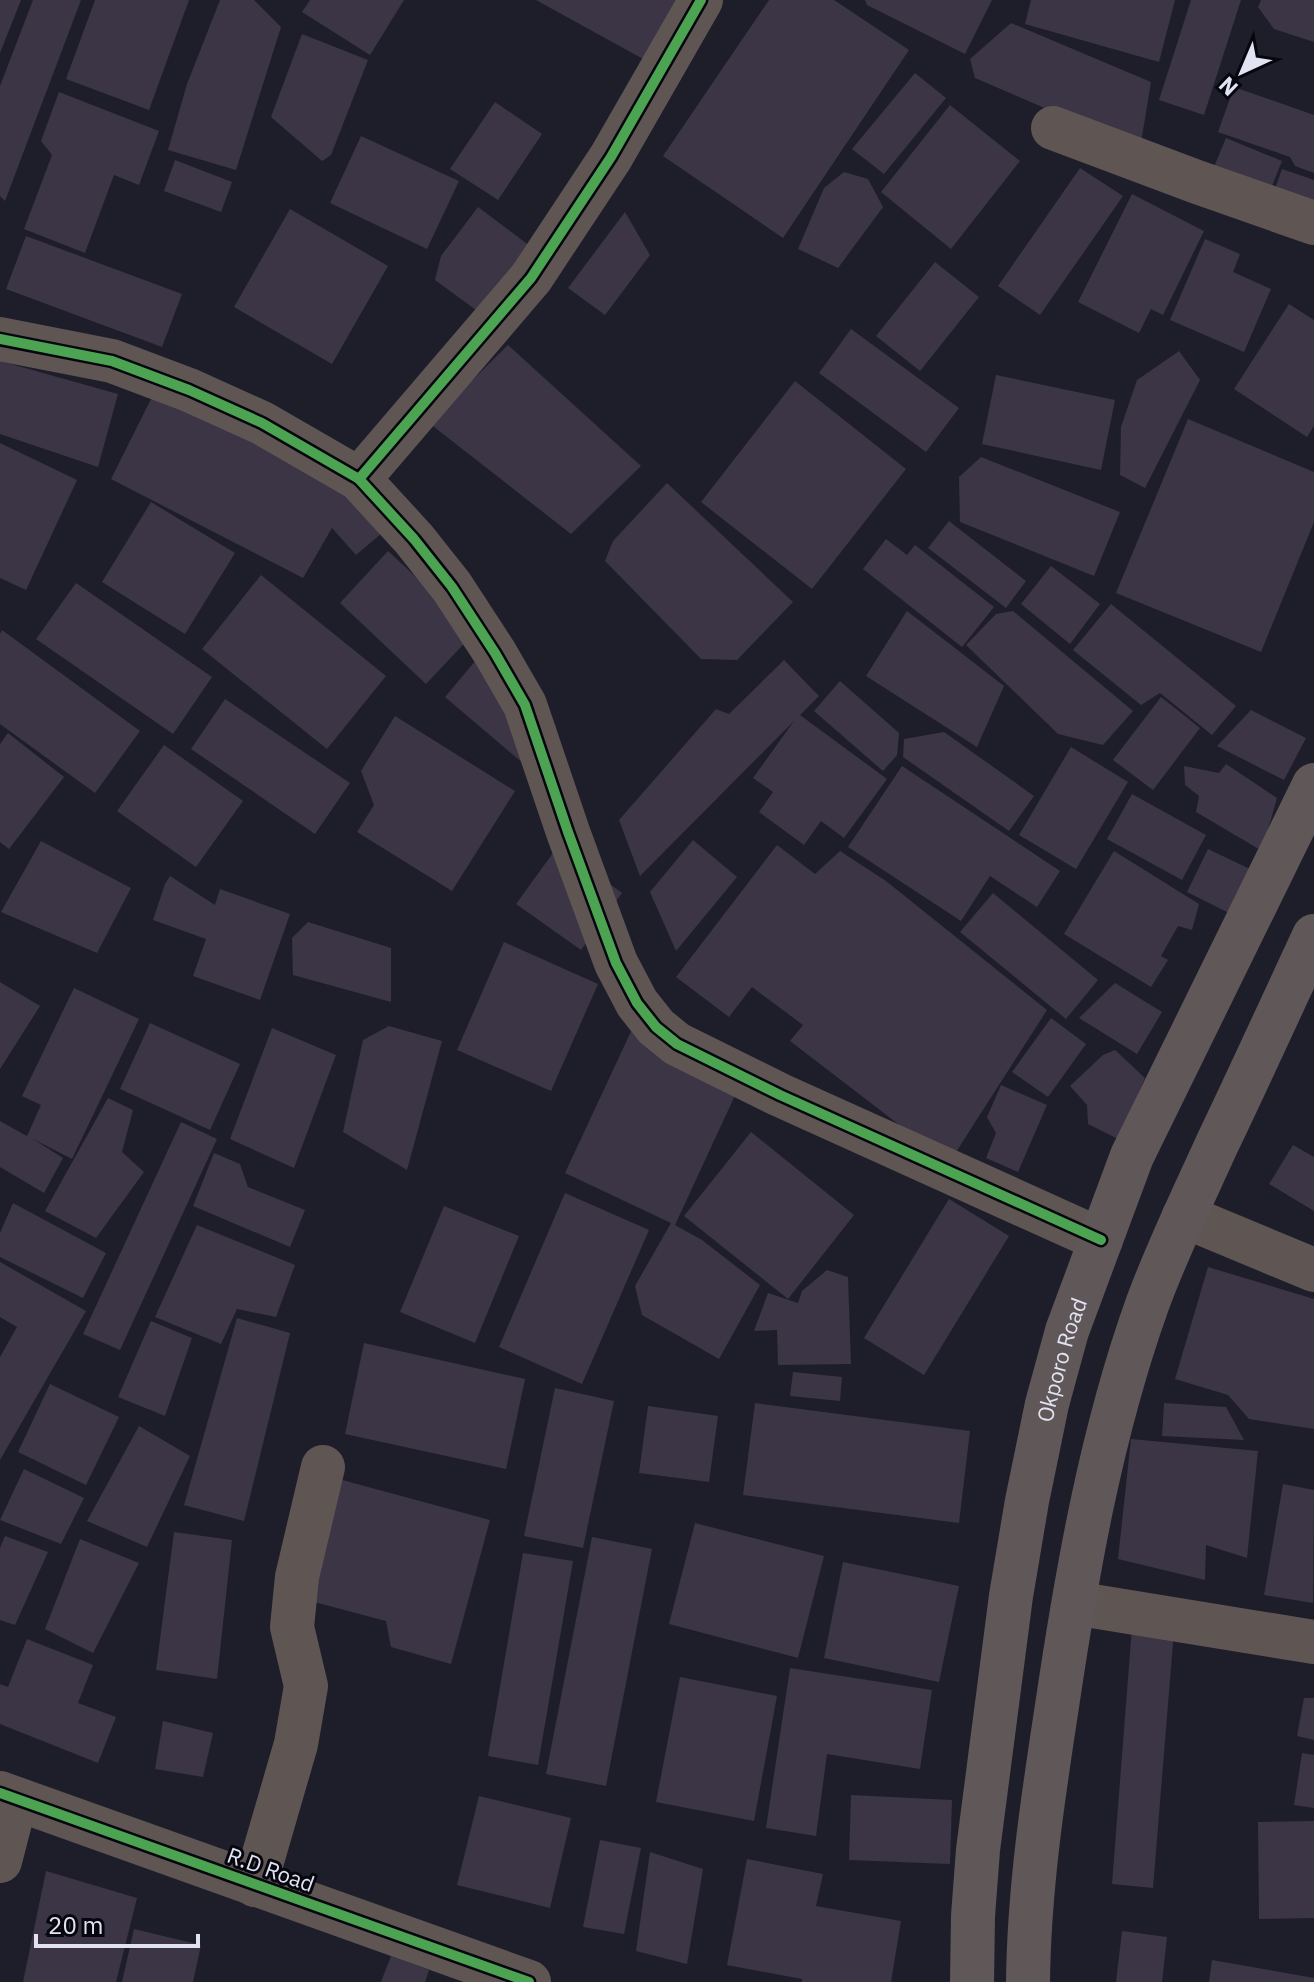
<svg xmlns="http://www.w3.org/2000/svg" width="1314" height="1982" font-family="'IBM Plex Sans',sans-serif">
<rect width="100%" height="100%" fill="#1e1e2a"/>
<g fill="#3b3545">
<path d="M0,0H21L0,53Z"/>
<path d="M33,0H81L5,201L0,196V86Z"/>
<path d="M95,0H189L149,110L66,79Z"/>
<path d="M220,0H254L281,27L236,170L168,150L187,84Z"/>
<path d="M310,0H404L370,55L302,12Z"/>
<path d="M536,0H676L643,59Z"/>
<path d="M769,0H834L909,50L783,238L663,156Z"/>
<path d="M865,0H992L965,54L867,5Z"/>
<path d="M1031,0H1175L1159,62L1025,24Z"/>
<path d="M1191,0H1241L1204,115L1159,100Z"/>
<path d="M1261,0H1314V42L1274,29L1258,7Z"/>
<path d="M1011,23L1151,82L1140,149L975,78L970,59Z"/>
<path d="M302,34L368,60L331,155L322,161L271,117Z"/>
<path d="M915,73L946,98L884,174L852,149Z"/>
<path d="M1234,87L1314,115V173L1295,166L1290,157L1218,132Z"/>
<path d="M59,92L159,131L139,185L114,175L85,253L24,229L52,155L41,141Z"/>
<path d="M495,102L542,134L498,200L450,169Z"/>
<path d="M950,105L1020,161L951,249L881,192Z"/>
<path d="M361,136L459,181L427,249L330,203Z"/>
<path d="M1226,138L1282,161L1264,206L1211,174Z"/>
<path d="M175,160L232,182L221,212L164,191Z"/>
<path d="M1080,168L1123,196L1040,315L998,286Z"/>
<path d="M1282,169L1314,180V221L1269,205Z"/>
<path d="M844,172L868,179L883,207L838,268L798,249L824,188Z"/>
<path d="M1132,194L1204,231L1163,315L1151,309L1139,333L1078,302Z"/>
<path d="M478,207L530,246L480,313L435,280L441,256Z"/>
<path d="M290,209L388,266L332,364L234,307Z"/>
<path d="M625,212L650,255L605,315L568,288Z"/>
<path d="M26,236L182,294L162,347L6,289Z"/>
<path d="M1205,239L1240,254L1233,272L1271,289L1244,352L1170,320Z"/>
<path d="M935,262L979,297L920,371L876,336Z"/>
<path d="M1289,304L1314,320V426L1307,437L1234,389Z"/>
<path d="M851,329L959,408L926,452L819,373Z"/>
<path d="M508,345L641,466L571,534L429,423Z"/>
<path d="M1179,351L1200,380L1145,488L1120,475L1121,427L1137,380Z"/>
<path d="M0,361L118,394L98,467L0,434Z"/>
<path d="M996,375L1115,400L1101,470L982,444Z"/>
<path d="M795,381L906,469L812,589L701,502Z"/>
<path d="M155,391L401,517L356,555L332,528L303,578L111,479Z"/>
<path d="M1188,419L1314,472V522L1261,652L1116,593Z"/>
<path d="M0,443L77,480L26,590L0,578Z"/>
<path d="M981,457L1120,512L1094,576L960,522L959,477Z"/>
<path d="M667,483L793,602L737,660L701,659L605,561L613,541Z"/>
<path d="M151,502L235,553L185,634L102,582Z"/>
<path d="M949,521L1026,581L1006,608L928,548Z"/>
<path d="M886,539L907,555L915,545L994,607L962,647L863,569Z"/>
<path d="M388,551L475,632L426,684L340,603Z"/>
<path d="M1051,566L1100,604L1070,644L1021,604Z"/>
<path d="M261,575L386,676L327,749L202,649Z"/>
<path d="M76,583L212,677L173,734L36,639Z"/>
<path d="M1111,604L1236,706L1212,735L1160,693L1141,705L1073,650Z"/>
<path d="M907,611L1004,686L977,747L866,676Z"/>
<path d="M1013,611L1133,711L1103,745L1058,734L966,645L996,614Z"/>
<path d="M2,630L140,731L95,793L0,724V634Z"/>
<path d="M476,660L556,726L524,764L445,697Z"/>
<path d="M784,660L819,696L800,715L887,779L844,838L821,821L804,845L759,812L773,792L753,778L794,721L640,876L619,820L716,709L729,714Z"/>
<path d="M840,681L899,733L897,755L883,771L814,711Z"/>
<path d="M1161,697L1200,728L1153,790L1113,760Z"/>
<path d="M225,699L350,783L315,834L191,749Z"/>
<path d="M1251,710L1306,738L1284,780L1217,746Z"/>
<path d="M395,716L515,791L452,891L357,832L374,805L361,771Z"/>
<path d="M944,732L1034,796L1009,831L903,757L904,739Z"/>
<path d="M8,733L64,777L9,849L0,842V744Z"/>
<path d="M164,745L243,801L196,867L117,811Z"/>
<path d="M1071,747L1128,782L1076,869L1019,835Z"/>
<path d="M1226,764L1277,798L1262,851L1196,812L1199,796L1185,785L1184,766L1219,773Z"/>
<path d="M902,766L1060,871L1037,907L990,876L961,921L848,847Z"/>
<path d="M1132,794L1206,835L1182,880L1107,839Z"/>
<path d="M693,840L737,877L676,951L650,892Z"/>
<path d="M41,841L131,888L97,953L1,912Z"/>
<path d="M777,845L815,874L840,851L886,881L1047,1010L949,1163L790,1041L803,1025L752,987L729,1017L676,977Z"/>
<path d="M558,846L622,893L581,950L516,904Z"/>
<path d="M1208,849L1252,870L1231,914L1187,892Z"/>
<path d="M1114,851L1199,904L1192,930L1178,926L1161,956L1168,960L1151,987L1064,934Z"/>
<path d="M170,876L215,905L220,889L290,914L260,1000L193,976L206,939L153,920L165,884Z"/>
<path d="M993,893L1098,980L1066,1019L960,932Z"/>
<path d="M308,922L391,948V1002L293,975L292,938Z"/>
<path d="M504,942L598,984L551,1091L457,1050Z"/>
<path d="M0,982L40,1006L0,1069Z"/>
<path d="M1115,983L1162,1012L1137,1054L1079,1018Z"/>
<path d="M74,988L139,1019L72,1159L33,1139L63,1158L44,1193L0,1167V1121L27,1136L41,1105L22,1096Z"/>
<path d="M1051,1018L1086,1044L1048,1097L1012,1072Z"/>
<path d="M150,1023L240,1064L210,1130L120,1089Z"/>
<path d="M634,1025L744,1076L675,1225L702,1240L760,1285L719,1359L642,1315L635,1286L671,1223L565,1173Z"/>
<path d="M389,1026L442,1041L407,1170L343,1132L363,1040Z"/>
<path d="M272,1028L336,1055L294,1168L230,1139Z"/>
<path d="M1115,1050L1145,1078L1118,1139L1088,1124L1087,1105L1070,1086L1103,1055Z"/>
<path d="M1001,1085L1047,1105L1018,1172L986,1158L996,1133L987,1117Z"/>
<path d="M108,1098L133,1110L122,1152L144,1172L96,1238L45,1211Z"/>
<path d="M181,1122L217,1139L120,1350L83,1334Z"/>
<path d="M751,1132L854,1215L788,1299L684,1216Z"/>
<path d="M1293,1145L1314,1157V1211L1269,1184Z"/>
<path d="M214,1153L240,1164L248,1187L305,1210L290,1247L193,1206Z"/>
<path d="M565,1193L649,1230L582,1384L499,1347Z"/>
<path d="M949,1199L1009,1236L924,1375L864,1338Z"/>
<path d="M13,1203L106,1253L83,1298L0,1257V1233Z"/>
<path d="M444,1206L519,1236L475,1343L400,1312Z"/>
<path d="M197,1225L295,1265L276,1317L237,1309L221,1344L155,1317Z"/>
<path d="M0,1262L86,1311L0,1460V1357L17,1327L0,1317Z"/>
<path d="M1208,1267L1314,1299V1429L1249,1419L1228,1395L1175,1379Z"/>
<path d="M827,1270L848,1277L851,1364L778,1365L777,1330L754,1331L768,1293L798,1303L802,1291Z"/>
<path d="M237,1318L290,1333L244,1521L184,1505Z"/>
<path d="M151,1321L192,1338L165,1416L118,1397Z"/>
<path d="M364,1343L525,1379L506,1469L345,1434Z"/>
<path d="M793,1372L842,1377L840,1401L790,1396Z"/>
<path d="M50,1384L119,1417L86,1485L18,1452Z"/>
<path d="M555,1388L614,1401L583,1548L524,1536Z"/>
<path d="M755,1403L970,1431L959,1523L743,1495Z"/>
<path d="M1164,1403L1226,1407L1244,1440L1162,1436Z"/>
<path d="M648,1406L718,1416L709,1482L639,1473Z"/>
<path d="M139,1426L190,1456L147,1547L87,1521Z"/>
<path d="M1131,1439L1258,1451L1247,1558L1206,1545L1205,1580L1118,1559Z"/>
<path d="M24,1469L84,1498L61,1544L0,1520Z"/>
<path d="M335,1478L490,1520L451,1664L391,1647L386,1621L303,1599Z"/>
<path d="M1283,1484L1314,1490L1313,1603L1264,1595Z"/>
<path d="M695,1523L824,1556L798,1658L669,1624Z"/>
<path d="M174,1532L232,1540L217,1679L156,1670Z"/>
<path d="M5,1536L48,1552L15,1625L0,1620V1548Z"/>
<path d="M592,1537L652,1549L606,1786L546,1774Z"/>
<path d="M80,1539L139,1563L93,1653L45,1629Z"/>
<path d="M523,1553L573,1561L538,1765L488,1756Z"/>
<path d="M843,1562L959,1586L939,1682L824,1658Z"/>
<path d="M1132,1627L1174,1631L1153,1888L1112,1884Z"/>
<path d="M27,1639L93,1665L78,1703L116,1717L98,1763L0,1724V1684L8,1687Z"/>
<path d="M790,1668L932,1690L920,1769L827,1754L816,1836L766,1828Z"/>
<path d="M680,1677L777,1696L754,1821L656,1802Z"/>
<path d="M1304,1698H1314V1740L1297,1736Z"/>
<path d="M163,1721L213,1733L203,1777L155,1769Z"/>
<path d="M1302,1753L1314,1755V1808L1294,1805Z"/>
<path d="M851,1795L952,1800L950,1864L849,1860Z"/>
<path d="M479,1796L571,1818L550,1908L457,1885Z"/>
<path d="M1314,1821V1918L1259,1919L1258,1822Z"/>
<path d="M600,1840L641,1848L624,1934L583,1927Z"/>
<path d="M650,1852L703,1869L687,1964L636,1951Z"/>
<path d="M747,1859L823,1874L816,1906L901,1921L891,1982H802V1979L727,1965Z"/>
<path d="M46,1871L137,1898L116,1982H23Z"/>
<path d="M134,1929L201,1945L193,1982H122Z"/>
<path d="M1122,1931L1167,1937L1162,1982H1116Z"/>
<path d="M391,1956L429,1970L425,1982H381Z"/>
<path d="M1212,1960L1314,1978V1982H1209Z"/>
</g>
<g fill="none" stroke-linecap="round" stroke-linejoin="round">
<g stroke="#5f5654" stroke-width="44">
<path d="M1053,128L1197,182L1314,223"/>
<path d="M0,339L112,361L189,390L262,423L359,479L414,539L452,587L495,653L525,705L568,832L616,963L637,1003L656,1027L677,1044L780,1095L1101,1240"/>
<path d="M359,479L531,278L611,157L701,0"/>
<path d="M1184,1216L1314,1270"/>
<path d="M1074,1603L1314,1642"/>
<path d="M0,1793L529,1982"/>
<path d="M0,1861L16,1799"/>
<path d="M255,1885L296,1744L306,1686L292,1627L297,1577L323,1467"/>
</g>
<g stroke="#605759" stroke-width="44">
<path id="s1" d="M972,1982L973,1916L978,1850L1011,1596L1027,1501L1047,1404L1067,1331L1132,1156L1314,785"/>
<path d="M1028,1982C1029,1889 1043,1797 1057,1706C1077,1571 1101,1434 1147,1305C1167,1250 1193,1197 1217,1144C1250,1075 1282,1005 1314,936"/>
</g>
<defs>
<g id="cycleway">
<path d="M0,339L112,361L189,390L262,423L359,479L414,539L452,587L495,653L525,705L568,832L616,963L637,1003L656,1027L677,1044L780,1095L1101,1240"/>
<path d="M359,479L531,278L611,157L701,0"/>
<path d="M0,1793L529,1982"/>
</g>
</defs>
<use href="#cycleway" stroke="#06060f" stroke-width="15"/>
<use href="#cycleway" stroke="#4ca352" stroke-width="10"/>
</g>
<g text-anchor="middle" dominant-baseline="central" stroke-width="6" stroke-linejoin="round" paint-order="stroke">
<g font-size="22" fill="#e2e3f2" stroke="#06060f">
<text stroke="none"><textPath href="#s1" startOffset="630">Okporo Road</textPath></text>
<text transform="translate(271 1869) rotate(20)">R.D Road</text>
</g>
</g>
<g transform="translate(1242 72) rotate(224)" stroke="#06060f" stroke-width="6" paint-order="stroke">
<path d="M0-6L14 30L0 20L-14 30Z" fill="#e2e3f2"/>
<text y="-12" font-size="22" font-weight="bold" text-anchor="middle" fill="#e2e3f2">N</text>
</g>
<path d="M36 1934v12h162v-12" fill="none" stroke="#e2e3f2" stroke-width="4"/>
<text x="48" y="1934" font-size="24" fill="#e2e3f2" stroke="#06060f" stroke-width="6" paint-order="stroke">20 m</text>
</svg>
